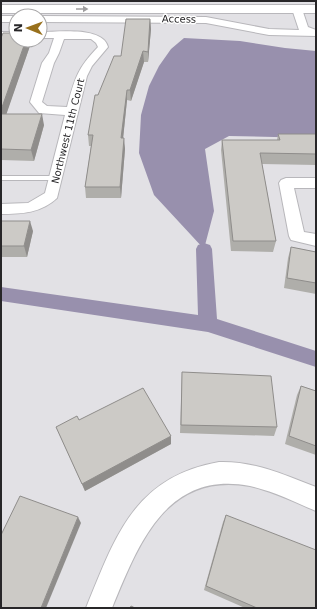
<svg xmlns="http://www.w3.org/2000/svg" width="317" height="609" font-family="'DejaVu Sans',sans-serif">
<rect width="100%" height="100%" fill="#e2e1e5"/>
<path fill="#9890ad" d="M184,38L240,41L285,48L316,51V138L229,136L205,149L214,211L204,249L154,195L139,153L141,115L149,86L159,66L171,49Z"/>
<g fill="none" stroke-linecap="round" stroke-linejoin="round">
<path fill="#9890ad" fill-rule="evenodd" d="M204,243L210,245L212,249L217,319L316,351V367L208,332L1,301V287L198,315L196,249L198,245Z"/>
<defs>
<path id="lane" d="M1,176H57L61,178L57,180H1Z"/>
<g id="street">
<path d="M297,6L302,9L308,27L316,30V36L269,35L206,23L40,22V16L206,17L269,29L299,30L292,9Z"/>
<rect x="1" y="16" width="15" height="6"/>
<rect x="1" y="32" width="15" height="6"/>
<path d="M40,32C58,32 103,26 108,47L92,66L87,76L57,198C41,213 22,214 1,214V204L28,203L45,193L65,115L39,113L30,102L42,63L49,53L54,38H40ZM64,39H91L96,43L98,47C77,69 75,78 67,107L47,106L42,102L54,63L59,53Z"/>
<path d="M286,178H316V188H294L304,232L316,234V246L291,240L289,236L279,183L281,180Z"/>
<path d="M219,462C255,461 284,475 316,487V511C295,502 273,491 250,486C166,470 138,545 112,608H86C115,537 134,477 219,462Z"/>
</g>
<rect id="primary" x="1" y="5" width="315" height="8"/>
</defs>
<use href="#lane" stroke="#b8b7bb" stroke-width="2"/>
<use href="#street" stroke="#b8b7bb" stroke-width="2"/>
<use href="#primary" stroke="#b8b7bb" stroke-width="2"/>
<use href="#lane" fill="#fff" fill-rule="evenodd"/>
<use href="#street" fill="#fff" fill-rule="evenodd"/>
<use href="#primary" fill="#fff" fill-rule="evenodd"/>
</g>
<g fill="#afaeaa">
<path d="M150,19L151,29L148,62H144L131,101L127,100L123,138L125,149L121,198H86L85,187L91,146H89L88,135L98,95L121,56Z"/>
<path d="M1,38L31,43L6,114L44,125L34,161L1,160Z"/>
<path d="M278,134H316V165L262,164L276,241L273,252L231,251L221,150L222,140H277Z"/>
<path d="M1,221L33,231L27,257H1Z"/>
<path d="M291,247L316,252V294L284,288L288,258Z"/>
<path d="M182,372L277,427L274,436L180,433Z"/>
<path d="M301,386L316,391V455L285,444L297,395Z"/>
<path d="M79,420L171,444L85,491L56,427Z"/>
<path d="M226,515L316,608H245L204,590L223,522Z"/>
</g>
<g fill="#8f8d8b">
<path d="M150,19L151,29L148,62V52Z"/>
<path d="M26,40H30L31,43L3,124L1,118V110Z"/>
<path d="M143,51L144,62L131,101L130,90Z"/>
<path d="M127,90V100L122,149L121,138Z"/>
<path d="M42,114L44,125L34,161L31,150Z"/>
<path d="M124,138L125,149L121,198L120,187Z"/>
<path d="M30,221L33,231L27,257L24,246Z"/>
<path d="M171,436V444L85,491L82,484Z"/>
<path d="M78,517L81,523L46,608H41Z"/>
</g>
<g fill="#cccac6" stroke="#8f8d8b">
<path d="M126,19H150L148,52L143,51L130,90H127L121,138H124L120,187H85L93,135H88L95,95H98L114,56H121Z"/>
<path d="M3,33H16V40H26L1,110V38Z"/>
<path d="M1,114H42L31,150L1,149Z"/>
<path d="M278,134H316V154L260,153L276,241H233L222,140H280Z"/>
<path d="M1,221H30L24,246H1Z"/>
<path d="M291,247L316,252V283L287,278Z"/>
<path d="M182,372L271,376L277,427L181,425Z"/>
<path d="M301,386L316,391V446L289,436Z"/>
<path d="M143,388L171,436L82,484L56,427L77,416L79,420Z"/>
<path d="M20,496L78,517L41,608H1V535Z"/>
<path d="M226,515L316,550V608H257L206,586Z"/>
<path d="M131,606L135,608H130Z"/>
</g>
<defs><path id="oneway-solid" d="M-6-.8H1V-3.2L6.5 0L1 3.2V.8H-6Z"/></defs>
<use fill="#9e9d9e" href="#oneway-solid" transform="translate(82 9)"/>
<g text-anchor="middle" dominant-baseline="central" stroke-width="3" stroke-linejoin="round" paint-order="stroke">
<g font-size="10" fill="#272628" stroke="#fff">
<text transform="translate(179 19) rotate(1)">Access</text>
<text transform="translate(68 131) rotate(-76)">Northwest 11th Court</text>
</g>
</g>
<rect width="317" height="609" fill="none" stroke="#272628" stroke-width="4"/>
<g transform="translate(28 28) rotate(271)"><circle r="19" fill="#ffffff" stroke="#a9a8a9"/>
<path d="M0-3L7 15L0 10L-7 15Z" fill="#98701c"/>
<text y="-6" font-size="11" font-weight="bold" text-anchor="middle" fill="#272628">N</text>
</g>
</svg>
